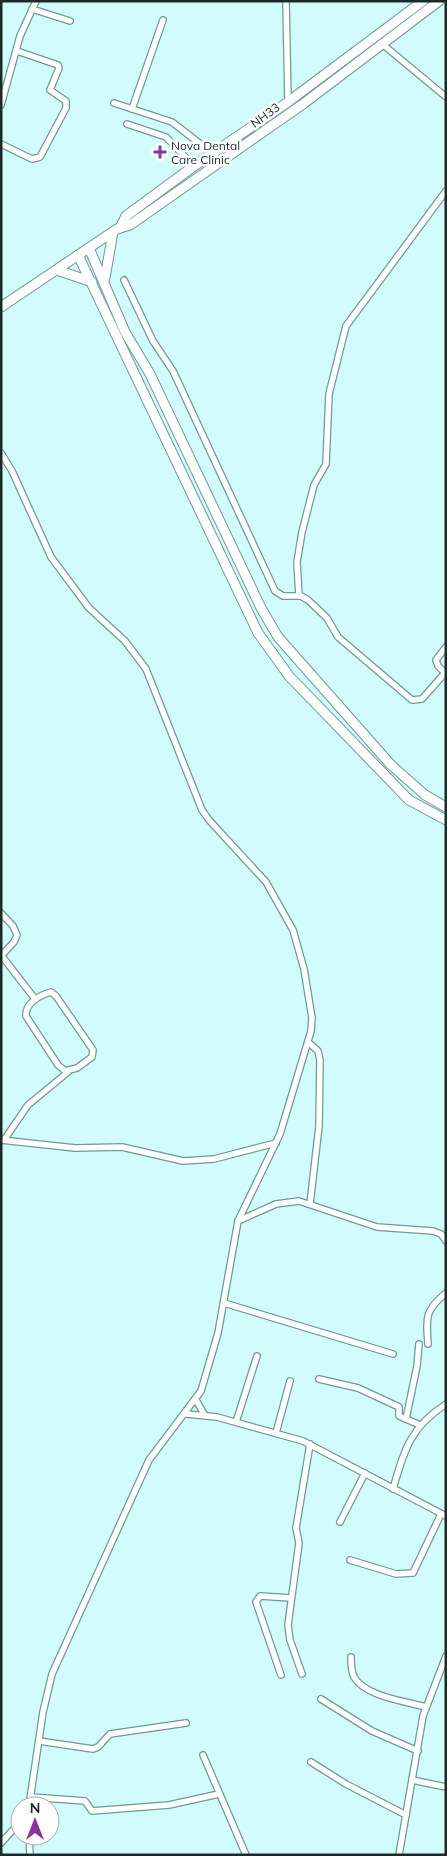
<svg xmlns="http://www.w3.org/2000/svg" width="447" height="1856" font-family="Mulish,sans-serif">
<rect width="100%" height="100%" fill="#d1fcfb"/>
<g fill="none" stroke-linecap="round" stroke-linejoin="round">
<defs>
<g id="street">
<path d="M286,1L288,102"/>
<path d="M32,9L70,21"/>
<path d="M381,43L446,97"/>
<path d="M114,103L172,122L212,153"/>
<path d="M1,105L20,36L36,1"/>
<path d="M132,109L163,20"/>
<path d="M127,124L166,137L194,166"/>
<path d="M1,144L32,159L40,157L66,108V101L50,90L59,68L58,65L17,51"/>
<path d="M124,280L153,341L173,371L275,591L283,596H301L308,600L327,618L338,637L412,700L422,699L445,673"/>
<path d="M1,453L12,471L51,557L89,608L125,641L146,669L202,810L209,820L266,882L293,930L304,969L312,1018L311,1031L280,1134L238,1221L218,1333L201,1391L149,1460L52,1674L43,1712L29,1806"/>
<path d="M299,596L297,562L302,532L314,485L326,464L329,394L346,326L446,191"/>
<path d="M446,647L436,660L438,666L446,674"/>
<path d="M1,913L13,926L17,935L14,942L2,955"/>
<path d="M1,955L35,999"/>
<path d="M51,992L56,996L93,1050L92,1057L77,1068L65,1071L58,1065L26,1016C25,1003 40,995 51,992Z"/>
<path d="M308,1042L318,1051L320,1060L319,1126L310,1204"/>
<path d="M1,1140L75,1148L122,1147L183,1161L214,1159L276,1143"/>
<path d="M4,1140L28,1105L68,1072"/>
<path d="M238,1221L276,1204L299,1201L377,1227L433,1231L441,1234L446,1241"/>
<path d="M224,1303L393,1354"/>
<path d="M428,1344C426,1317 425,1310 446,1293"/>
<path d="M319,1379L358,1388L399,1407V1416L420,1425"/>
<path d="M196,1400L204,1414"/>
<path d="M186,1414L217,1417L303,1441L446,1516"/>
<path d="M406,1419L417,1366L419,1344"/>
<path d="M236,1422L257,1356"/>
<path d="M276,1433L290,1381"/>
<path d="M393,1489C404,1451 410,1427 446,1404"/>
<path d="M340,1522L365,1473"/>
<path d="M350,1560L396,1574L413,1573L441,1514"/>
<path d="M351,1657C351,1664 351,1671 354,1677C366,1697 405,1701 426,1707"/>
<path d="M302,1674L290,1640L288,1625L299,1543L296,1528L310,1444"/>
<path d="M281,1675L256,1602L260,1596L291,1598"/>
<path d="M321,1699L372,1731L418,1751"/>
<path d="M39,1741L93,1749L98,1747L110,1734L186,1723"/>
<path d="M203,1755L246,1855"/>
<path d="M311,1762L346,1784L406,1815"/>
<path d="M412,1780L446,1787"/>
<path d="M31,1797L85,1801L92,1811L169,1805L219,1794"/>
<path d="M29,1836L30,1855"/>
<path d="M1,1843L20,1822"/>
<path d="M399,1855L423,1716L446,1656"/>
</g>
<g id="secondary">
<path d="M120,228L126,216L194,166L288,102L423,1"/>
<path d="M89,248L125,332L150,374L261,608L278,637L391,765L425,795L446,807"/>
<path d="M78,255L258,633L289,676L409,800L446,820"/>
<path d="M57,270L92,282"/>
<path d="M105,278L113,232"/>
<path d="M1,307L117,229L130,225L303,104L439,1"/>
</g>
</defs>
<use href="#street" stroke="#709998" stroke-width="8"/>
<use href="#secondary" stroke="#709998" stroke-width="11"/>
<use href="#street" stroke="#fff" stroke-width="5.5"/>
<use href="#secondary" stroke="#fff" stroke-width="9"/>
</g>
<path fill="#8a329e" stroke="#fff" stroke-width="2" d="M157.5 144.5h5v5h5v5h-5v5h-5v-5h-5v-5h5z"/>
<g text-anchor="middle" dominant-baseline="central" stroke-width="5" stroke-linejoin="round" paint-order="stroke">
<g font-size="12" fill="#1a2b2a" stroke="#fff">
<text transform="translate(265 115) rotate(-36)">NH33</text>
</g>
<g font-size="12" fill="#1a2b2a" stroke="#fff" text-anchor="start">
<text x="171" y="145">Nova Dental<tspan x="171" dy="14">Care Clinic</tspan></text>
</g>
</g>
<rect width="447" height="1856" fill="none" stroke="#1a2b2a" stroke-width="5"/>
<g transform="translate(35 1821)"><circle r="24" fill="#ffffff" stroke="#a3aaaa"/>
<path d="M0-4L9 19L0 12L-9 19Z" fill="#8a329e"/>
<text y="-8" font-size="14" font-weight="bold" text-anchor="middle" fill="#1a2b2a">N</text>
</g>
</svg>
